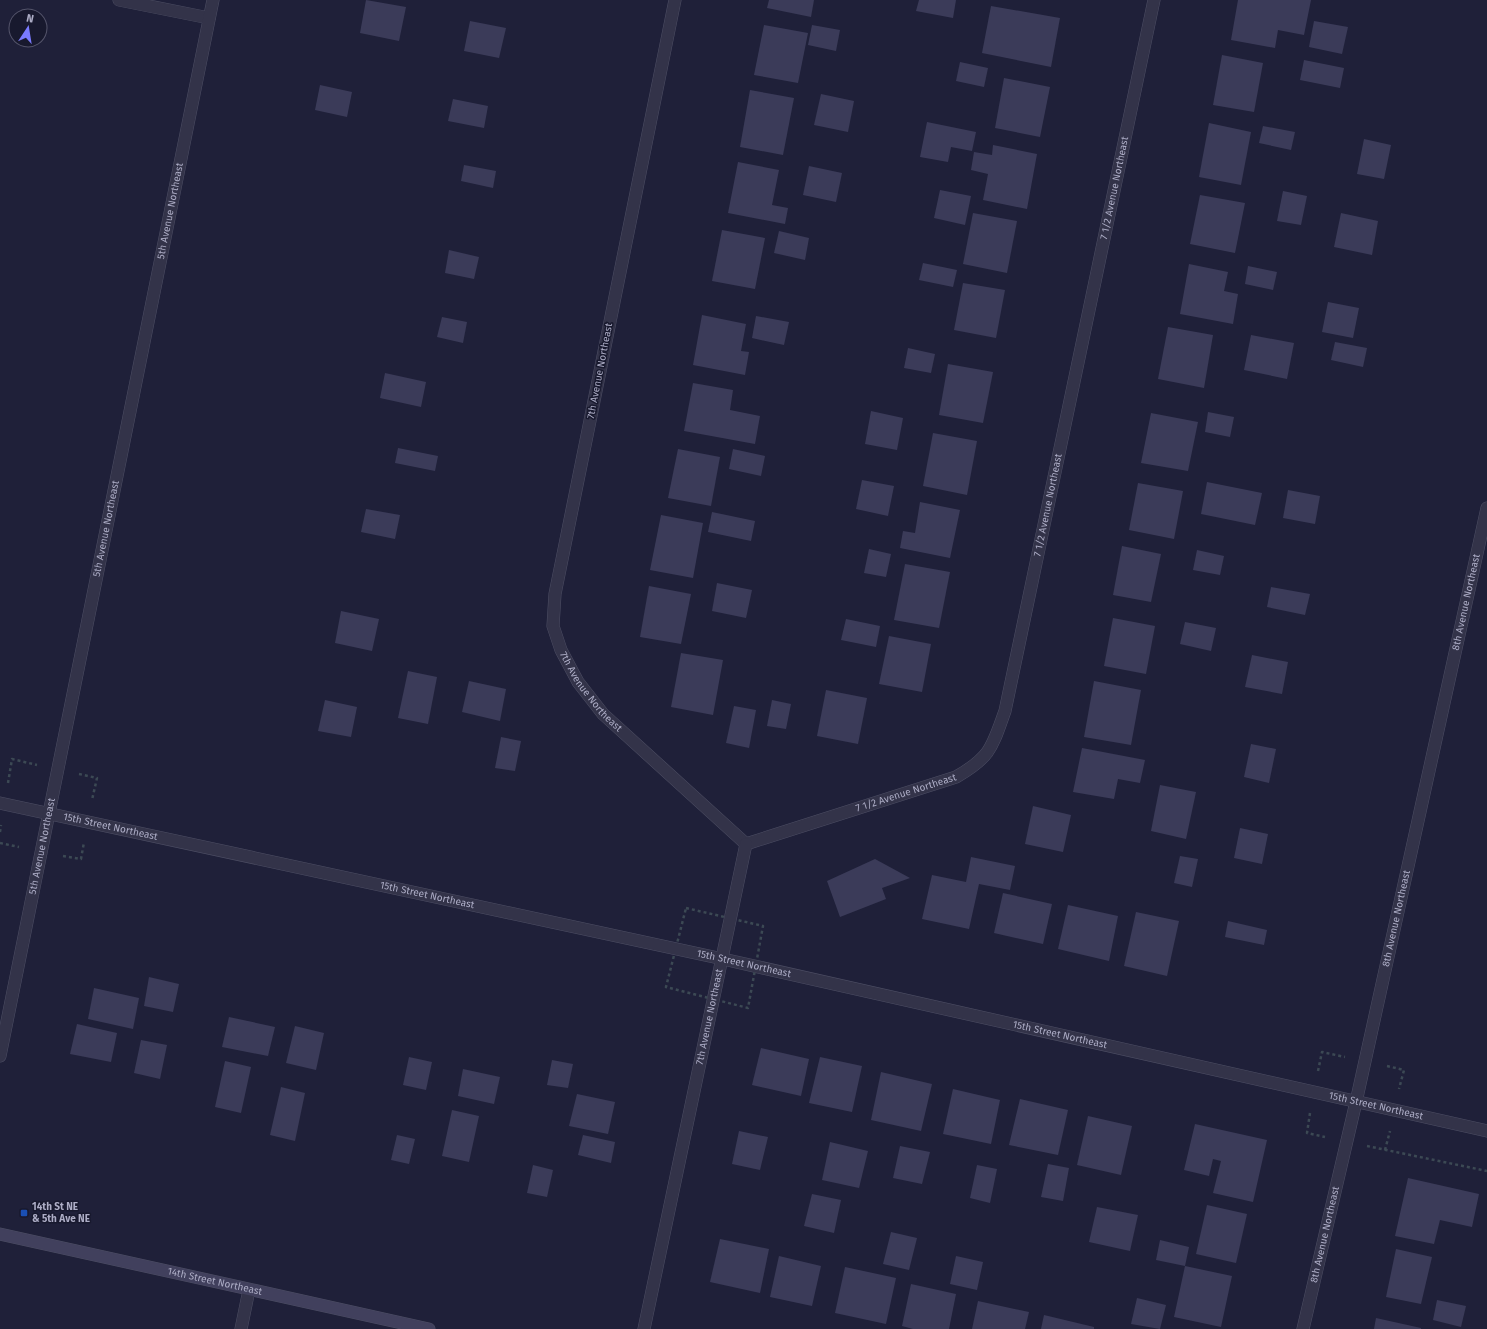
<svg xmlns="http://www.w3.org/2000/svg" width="1487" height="1329" font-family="'Fira Sans',sans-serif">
<rect width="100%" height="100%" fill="#1f2039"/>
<g fill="#3b3b59">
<path d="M366,0L406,7L399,41L360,33Z"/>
<path d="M769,0H814L811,17L767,8Z"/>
<path d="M919,0H956L953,18L916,11Z"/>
<path d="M1238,0H1311L1304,35L1278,30L1275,48L1231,40Z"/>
<path d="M991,6L1060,18L1051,67L982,53Z"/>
<path d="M470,21L506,28L499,58L464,51Z"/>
<path d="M1314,21L1348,27L1342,54L1309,47Z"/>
<path d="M764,25L808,33L798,83L754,75Z"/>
<path d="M812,25L840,30L836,51L808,45Z"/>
<path d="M1222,55L1263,63L1254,112L1213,105Z"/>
<path d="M1304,60L1344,68L1340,88L1300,80Z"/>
<path d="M960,62L988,68L984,87L956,81Z"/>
<path d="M1004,78L1050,87L1040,137L995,128Z"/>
<path d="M320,85L352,92L347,117L315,110Z"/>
<path d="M750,90L794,98L783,155L740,147Z"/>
<path d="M821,94L854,101L848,132L814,125Z"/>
<path d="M453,99L488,106L484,128L448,121Z"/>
<path d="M927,122L976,132L972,151L951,147L948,162L920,157Z"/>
<path d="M1209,123L1251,132L1241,185L1199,177Z"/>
<path d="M1263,126L1295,132L1291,150L1259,143Z"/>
<path d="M1364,139L1391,145L1384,179L1357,174Z"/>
<path d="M993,145L1037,154L1027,209L983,200L988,174L971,170L974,152L992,155Z"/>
<path d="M738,162L779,170L772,205L788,208L785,224L728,213Z"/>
<path d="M464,165L496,171L493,188L461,181Z"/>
<path d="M809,166L842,173L836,202L803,195Z"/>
<path d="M940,190L971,196L965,225L934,218Z"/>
<path d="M1283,191L1307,196L1301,225L1277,221Z"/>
<path d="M1200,195L1245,203L1235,253L1190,244Z"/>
<path d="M973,213L1017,221L1007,273L963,264Z"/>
<path d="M1341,213L1378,221L1372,255L1334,247Z"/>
<path d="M722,230L765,238L755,289L712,281Z"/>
<path d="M779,231L809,238L805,260L774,253Z"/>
<path d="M449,250L479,257L474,279L445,273Z"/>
<path d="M923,263L957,270L953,287L919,280Z"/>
<path d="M1189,264L1228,272L1224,291L1238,294L1233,324L1180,314Z"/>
<path d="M1248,266L1277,272L1273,290L1245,284Z"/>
<path d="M963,283L1005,290L996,338L954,330Z"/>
<path d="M1328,302L1359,308L1353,338L1322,332Z"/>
<path d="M702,315L746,324L741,351L749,352L745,375L693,365Z"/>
<path d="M756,316L789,322L784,345L752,338Z"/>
<path d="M442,317L467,322L463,343L437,337Z"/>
<path d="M1168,327L1213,335L1204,388L1158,379Z"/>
<path d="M1251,335L1294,343L1287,379L1244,370Z"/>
<path d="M1335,342L1367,348L1363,367L1331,360Z"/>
<path d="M908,348L935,354L931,373L904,368Z"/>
<path d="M948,364L993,372L983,423L939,415Z"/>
<path d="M385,373L426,382L421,407L380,398Z"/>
<path d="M693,383L733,390L730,410L760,416L755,444L684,431Z"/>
<path d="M871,411L903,418L897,450L865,444Z"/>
<path d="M1208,412L1234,417L1230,437L1205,432Z"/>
<path d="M1151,413L1198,422L1188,471L1141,463Z"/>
<path d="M933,433L977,441L967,495L923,486Z"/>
<path d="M398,448L438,456L435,471L395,463Z"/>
<path d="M678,449L720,457L711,506L668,498Z"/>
<path d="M733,449L765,456L761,476L729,469Z"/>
<path d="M862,480L894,486L888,516L856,509Z"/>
<path d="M1207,482L1262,493L1255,525L1201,514Z"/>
<path d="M1138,483L1183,491L1174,539L1129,530Z"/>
<path d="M1288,490L1320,496L1315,524L1283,518Z"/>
<path d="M920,502L960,510L950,558L900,548L903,531L915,533Z"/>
<path d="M366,509L400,515L395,539L361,532Z"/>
<path d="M712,512L755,521L751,541L708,532Z"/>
<path d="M661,515L703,523L693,578L650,570Z"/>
<path d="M1122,546L1161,554L1151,602L1113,595Z"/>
<path d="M869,549L891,554L886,577L864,573Z"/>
<path d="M1197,550L1224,556L1220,575L1193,570Z"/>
<path d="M905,564L950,572L939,628L894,620Z"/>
<path d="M717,583L752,590L746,618L712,611Z"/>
<path d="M649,586L691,594L681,644L640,637Z"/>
<path d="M1271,587L1310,594L1305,615L1267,607Z"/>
<path d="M341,611L379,619L372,651L335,643Z"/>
<path d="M1113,618L1155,626L1146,674L1104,666Z"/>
<path d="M846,619L880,626L876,647L841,640Z"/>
<path d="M1185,622L1216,628L1211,651L1180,644Z"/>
<path d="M889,636L931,644L922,692L879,684Z"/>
<path d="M681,653L723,660L713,715L671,707Z"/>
<path d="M1252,655L1288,662L1282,694L1245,687Z"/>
<path d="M408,671L437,677L428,724L398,718Z"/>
<path d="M469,681L506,689L500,721L462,712Z"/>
<path d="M1094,681L1141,690L1131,745L1084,737Z"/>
<path d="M826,690L867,698L858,744L817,736Z"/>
<path d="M325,700L357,707L351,737L318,731Z"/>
<path d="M772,700L791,704L786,729L767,726Z"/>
<path d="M734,706L756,710L749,748L726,743Z"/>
<path d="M501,737L521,741L515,771L495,768Z"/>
<path d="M1251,744L1276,749L1269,783L1244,777Z"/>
<path d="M1082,748L1145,760L1140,783L1118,779L1114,799L1073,792Z"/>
<path d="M1160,785L1196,792L1186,839L1151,831Z"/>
<path d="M1033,806L1071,815L1063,852L1025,844Z"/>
<path d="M1240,828L1268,834L1262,864L1234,858Z"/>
<path d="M1180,856L1198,859L1192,887L1174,883Z"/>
<path d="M971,857L1015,866L1010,890L979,884L969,929L922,919L932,875L966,882Z"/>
<path d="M875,859L910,878L882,888L886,899L840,917L827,881Z"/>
<path d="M1003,893L1052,904L1043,944L994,933Z"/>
<path d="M1068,905L1118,916L1109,961L1058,949Z"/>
<path d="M1136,912L1179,921L1167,976L1124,966Z"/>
<path d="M1228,921L1267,930L1264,945L1225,937Z"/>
<path d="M149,977L179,984L173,1012L144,1006Z"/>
<path d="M94,988L139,998L133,1029L88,1019Z"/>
<path d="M229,1017L275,1027L268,1056L222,1047Z"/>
<path d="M77,1024L117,1033L111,1062L70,1054Z"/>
<path d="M295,1026L324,1033L316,1070L286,1063Z"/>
<path d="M141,1040L167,1045L160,1079L134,1073Z"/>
<path d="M761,1048L809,1059L801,1096L752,1085Z"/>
<path d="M409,1057L432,1062L426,1090L403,1085Z"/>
<path d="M820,1057L862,1066L852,1112L809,1103Z"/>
<path d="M552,1060L573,1064L568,1088L547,1085Z"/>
<path d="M225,1061L251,1067L241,1113L215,1107Z"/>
<path d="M463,1069L500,1077L494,1104L458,1096Z"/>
<path d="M881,1072L932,1084L921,1131L871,1120Z"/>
<path d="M281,1087L305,1093L295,1141L270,1135Z"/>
<path d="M953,1089L1000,1100L991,1144L943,1134Z"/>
<path d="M577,1094L615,1102L608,1134L569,1126Z"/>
<path d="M1020,1099L1068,1110L1058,1155L1009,1145Z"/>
<path d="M452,1110L479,1116L469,1162L442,1156Z"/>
<path d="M1088,1116L1132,1126L1121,1175L1077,1165Z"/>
<path d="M1195,1124L1267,1140L1253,1202L1213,1193L1221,1161L1213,1159L1209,1176L1184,1170Z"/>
<path d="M739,1131L768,1137L760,1170L732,1164Z"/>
<path d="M397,1135L415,1139L409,1164L391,1160Z"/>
<path d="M583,1135L615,1142L611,1163L578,1155Z"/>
<path d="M830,1142L868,1151L859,1188L822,1180Z"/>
<path d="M900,1146L930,1152L922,1184L893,1178Z"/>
<path d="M1048,1164L1069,1168L1063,1201L1041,1197Z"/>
<path d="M533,1165L553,1170L547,1197L527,1193Z"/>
<path d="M977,1165L997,1169L990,1203L970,1198Z"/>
<path d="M1408,1178L1479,1194L1472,1227L1440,1220L1434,1244L1395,1236Z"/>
<path d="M812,1194L841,1200L834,1233L804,1226Z"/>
<path d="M1207,1205L1247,1214L1236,1263L1196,1254Z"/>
<path d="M1097,1207L1138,1215L1130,1251L1089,1242Z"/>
<path d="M891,1232L917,1238L909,1270L883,1264Z"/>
<path d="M720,1239L769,1249L760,1293L710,1282Z"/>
<path d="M1160,1240L1189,1247L1185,1266L1232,1276L1221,1327L1174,1317L1185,1266L1156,1260Z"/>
<path d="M1396,1249L1432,1257L1421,1304L1386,1297Z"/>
<path d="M779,1256L821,1266L812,1306L770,1297Z"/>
<path d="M956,1256L983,1262L977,1290L950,1284Z"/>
<path d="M845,1267L896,1278L886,1324L835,1313Z"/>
<path d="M911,1284L956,1294L949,1329H913L902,1326Z"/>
<path d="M1137,1298L1166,1305L1160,1329L1131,1324Z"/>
<path d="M1437,1300L1466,1306L1461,1327L1433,1320Z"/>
<path d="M978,1301L1029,1312L1025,1329H972Z"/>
<path d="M1044,1315L1094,1327V1329H1041Z"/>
<path d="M1376,1318L1421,1328V1329H1374Z"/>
</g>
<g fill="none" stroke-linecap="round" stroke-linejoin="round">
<defs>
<g id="street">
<path d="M119,0L209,18"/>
<path id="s1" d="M675,0L555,594L553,626L561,650L578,682L603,714L746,844"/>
<path id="s2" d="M0,803L723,959L1487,1131"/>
<path id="s3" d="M746,844L956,777C991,757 992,747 1005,711L1154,0"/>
<path id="s4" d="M0,1056L213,0"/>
<path d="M241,1329L249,1290"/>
<path id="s5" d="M644,1329L746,844"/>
<path id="s6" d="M1303,1329L1356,1102L1487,508"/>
</g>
<g id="secondary">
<path id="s7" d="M0,1234L429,1329"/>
</g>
</defs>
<use href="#street" stroke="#4d4e64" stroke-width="13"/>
<use href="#secondary" stroke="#4d4e64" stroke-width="13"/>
<g stroke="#3c4954" stroke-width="2.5" stroke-dasharray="3 3" stroke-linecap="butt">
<path d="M79,774L97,778L92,800"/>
<path d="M8,783L12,759L37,765"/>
<path d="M0,832L1,825"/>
<path d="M0,843L19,847"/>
<path d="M63,856L81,859L84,842"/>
<path d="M686,908L763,926L748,1008L666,987Z"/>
<path d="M1387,1066L1404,1070L1399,1089"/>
<path d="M1318,1071L1322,1052L1345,1057"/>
<path d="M1310,1113L1307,1133L1325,1137"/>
<path d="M1367,1146L1487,1171"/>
<path d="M1385,1150L1390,1131"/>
</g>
<use href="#street" stroke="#333349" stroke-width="12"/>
<use href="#secondary" stroke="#41405d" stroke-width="12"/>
</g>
<rect fill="#1a4fb4" stroke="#18192e" stroke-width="1.5" x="20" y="1209" width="8" height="8" rx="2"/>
<g text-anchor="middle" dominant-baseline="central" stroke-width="3" stroke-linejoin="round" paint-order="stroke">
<g font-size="10" fill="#adadc6" stroke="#18192e">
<text stroke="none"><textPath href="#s3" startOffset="840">7 1/2 Avenue Northeast</textPath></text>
<text stroke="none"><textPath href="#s4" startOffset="862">5th Avenue Northeast</textPath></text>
<text transform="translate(600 371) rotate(-79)">7th Avenue Northeast</text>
<text stroke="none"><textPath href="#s3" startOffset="516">7 1/2 Avenue Northeast</textPath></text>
<text stroke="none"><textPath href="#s4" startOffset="538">5th Avenue Northeast</textPath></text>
<text stroke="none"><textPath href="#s6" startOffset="745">8th Avenue Northeast</textPath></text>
<text stroke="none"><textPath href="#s1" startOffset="715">7th Avenue Northeast</textPath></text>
<text stroke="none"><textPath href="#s3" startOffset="168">7 1/2 Avenue Northeast</textPath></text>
<text stroke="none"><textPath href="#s2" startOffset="113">15th Street Northeast</textPath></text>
<text stroke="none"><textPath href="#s4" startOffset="214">5th Avenue Northeast</textPath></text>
<text stroke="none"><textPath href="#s2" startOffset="437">15th Street Northeast</textPath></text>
<text stroke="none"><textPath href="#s6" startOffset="421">8th Avenue Northeast</textPath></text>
<text stroke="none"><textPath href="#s2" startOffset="761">15th Street Northeast</textPath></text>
<text stroke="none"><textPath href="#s5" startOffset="319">7th Avenue Northeast</textPath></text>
<text stroke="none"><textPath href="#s2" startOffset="1085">15th Street Northeast</textPath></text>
<text stroke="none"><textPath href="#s2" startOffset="1409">15th Street Northeast</textPath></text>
<text stroke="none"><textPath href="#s6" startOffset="97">8th Avenue Northeast</textPath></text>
<text stroke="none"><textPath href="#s7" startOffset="220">14th Street Northeast</textPath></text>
</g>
<g font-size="10" font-weight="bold" fill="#adadc6" stroke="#18192e" text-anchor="start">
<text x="32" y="1207">14th St NE<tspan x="32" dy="12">&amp; 5th Ave NE</tspan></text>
</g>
</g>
<g transform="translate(28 28) rotate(12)"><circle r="19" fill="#18192e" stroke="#54546b"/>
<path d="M0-3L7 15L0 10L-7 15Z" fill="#7a7afe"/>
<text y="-6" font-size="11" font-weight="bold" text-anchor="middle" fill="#adadc6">N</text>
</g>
</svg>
